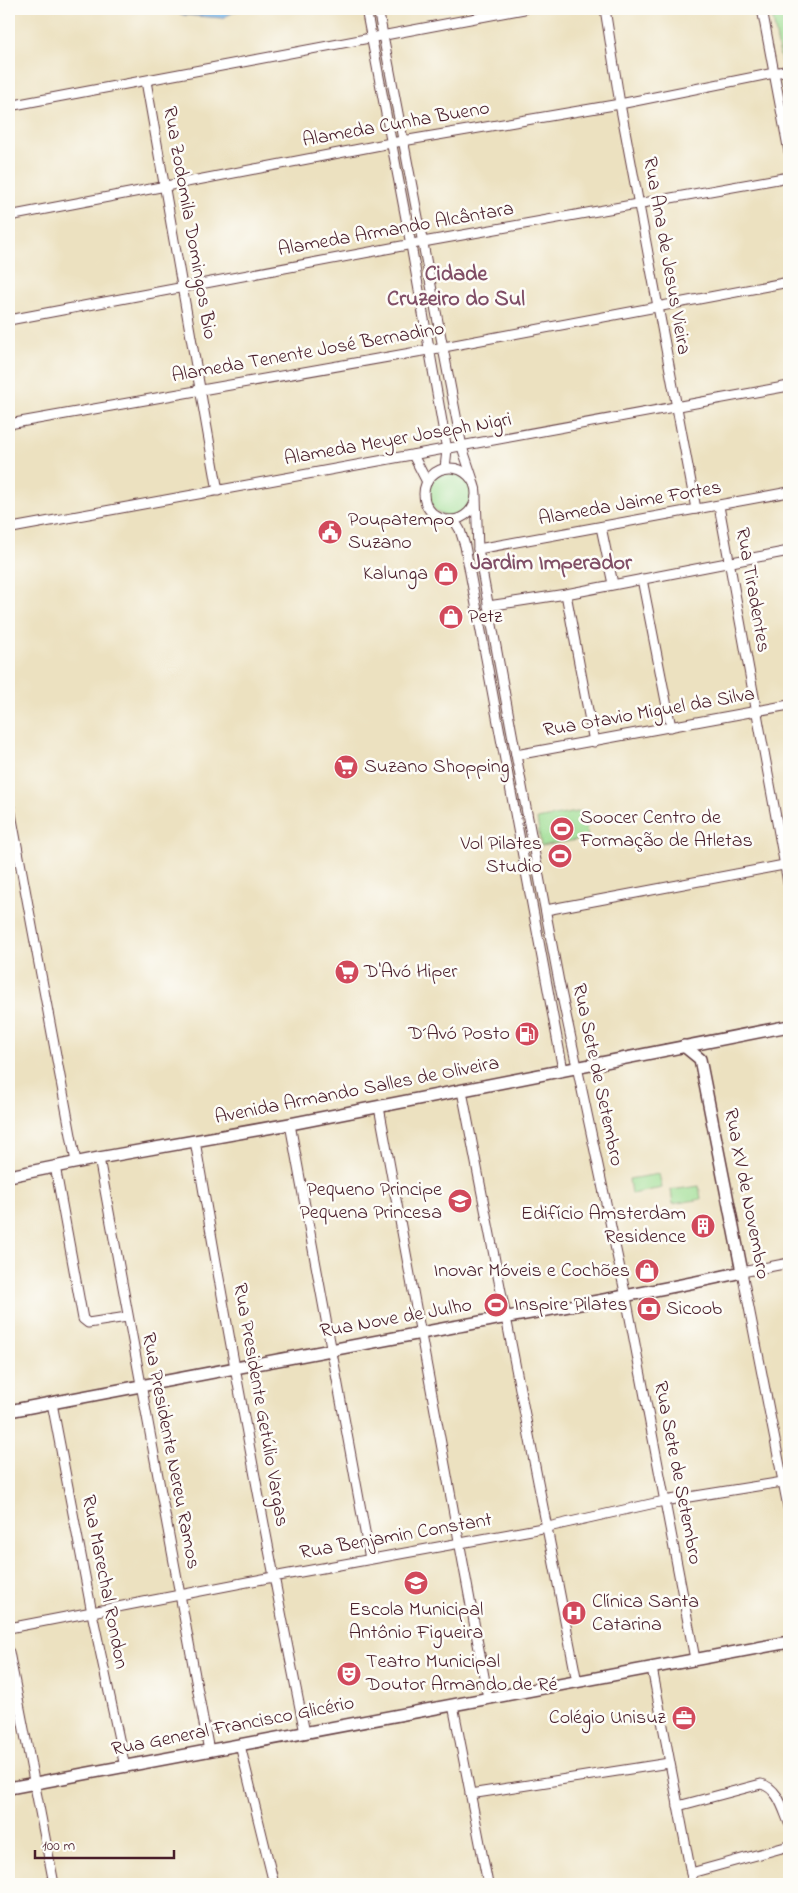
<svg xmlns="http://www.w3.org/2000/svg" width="798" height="1893" font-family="'Indie Flower',sans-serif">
<rect width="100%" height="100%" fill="#fdfcf7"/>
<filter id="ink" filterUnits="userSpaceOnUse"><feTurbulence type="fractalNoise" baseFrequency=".02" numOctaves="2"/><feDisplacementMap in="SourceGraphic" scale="10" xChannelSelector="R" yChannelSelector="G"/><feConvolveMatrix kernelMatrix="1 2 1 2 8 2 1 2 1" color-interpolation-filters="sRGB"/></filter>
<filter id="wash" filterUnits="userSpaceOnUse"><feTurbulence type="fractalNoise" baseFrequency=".0096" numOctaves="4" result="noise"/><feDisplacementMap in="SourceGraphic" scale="20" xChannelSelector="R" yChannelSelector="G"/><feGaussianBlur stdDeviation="1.12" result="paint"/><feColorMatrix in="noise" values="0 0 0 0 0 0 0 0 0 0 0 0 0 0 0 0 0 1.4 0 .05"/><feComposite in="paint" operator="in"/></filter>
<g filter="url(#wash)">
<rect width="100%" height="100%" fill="#ece1c0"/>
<g fill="#9ddd92" stroke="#747e5e">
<path d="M771,9H789V60L781,62Z"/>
<path d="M789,74V121L780,76Z"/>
<circle cx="450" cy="494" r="22"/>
<path d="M583,811L588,838L541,846L537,819Z"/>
<path d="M659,1174L662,1188L631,1194L629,1179Z"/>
<path d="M699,1186L701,1199L673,1204L671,1190Z"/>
</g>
<path fill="#74b5e8" stroke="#5f6a8a" d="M164,9H240L222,18L184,15Z"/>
</g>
<g filter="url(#ink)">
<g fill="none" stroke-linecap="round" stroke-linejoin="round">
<defs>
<g id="street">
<path d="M366,9L411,245L447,450L445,468"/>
<path d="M378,9L462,447L473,480"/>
<path d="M605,9L620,104L696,509"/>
<path d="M762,9L789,152"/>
<path d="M146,81L218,491"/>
<path d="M9,106L524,9"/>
<path d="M9,216L391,143L620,104L789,70"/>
<path d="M9,320L423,242L789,177"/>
<path d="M9,424L428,350L789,282"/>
<path d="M413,455L427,482"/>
<circle cx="450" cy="494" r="26"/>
<path d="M476,497L478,549L516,755L559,982L626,1297L695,1659"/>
<path d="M719,506L789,888"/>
<path d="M454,520L460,530L465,546L563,1070"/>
<path d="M601,527L613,584"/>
<path d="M12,528L789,386"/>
<path d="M478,549L789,492"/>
<path d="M642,579L671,727"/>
<path d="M566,594L594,742"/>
<path d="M488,606L566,594L789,551"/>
<path d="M516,755L789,705"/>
<path d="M9,803L76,1162"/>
<path d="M546,910L789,864"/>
<path d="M462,1091L577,1682"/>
<path d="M379,1107L488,1698"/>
<path d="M290,1124L370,1559"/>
<path d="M195,1141C229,1339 265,1536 305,1733"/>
<path d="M99,1158L209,1751"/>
<path d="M55,1166L83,1319L88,1323L127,1317"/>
<path d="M789,1263L742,1272L789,1512"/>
<path d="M52,1403L92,1613L125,1767"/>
<path d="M9,1628L273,1577L548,1527L664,1501L789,1481"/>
<path d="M9,1652L54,1884"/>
<path d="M652,1668L693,1884"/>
<path d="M453,1705L488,1884"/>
<path d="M240,1745L274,1884"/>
<path d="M470,1794L669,1763"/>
<path d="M678,1806L761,1784C778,1788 783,1809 789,1823"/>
<path d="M691,1873L789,1846"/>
</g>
<g id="secondary">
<path d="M9,1176L99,1158L290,1124L789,1026"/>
<path d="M9,1411C157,1383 305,1354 453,1327C550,1309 646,1294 742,1272L700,1059L684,1046"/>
<path d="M9,1788L789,1642"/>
</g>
</defs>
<use href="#street" stroke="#623c41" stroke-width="11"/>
<use href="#secondary" stroke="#623c41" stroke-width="14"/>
<use href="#street" stroke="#fff" stroke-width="9"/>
<use href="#secondary" stroke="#fff" stroke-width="11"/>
</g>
</g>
<defs>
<symbol id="civic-disc" viewBox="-11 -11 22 22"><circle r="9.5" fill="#d1495b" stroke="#fdfcf7"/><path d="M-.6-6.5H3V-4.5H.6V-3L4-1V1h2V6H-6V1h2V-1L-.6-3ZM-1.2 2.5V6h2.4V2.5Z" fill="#fff"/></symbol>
<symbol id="shop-disc" viewBox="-11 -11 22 22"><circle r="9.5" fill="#d1495b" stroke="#fdfcf7"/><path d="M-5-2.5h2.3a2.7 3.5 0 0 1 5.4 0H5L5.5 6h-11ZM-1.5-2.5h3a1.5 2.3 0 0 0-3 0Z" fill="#fff"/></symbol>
<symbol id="supermarket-disc" viewBox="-11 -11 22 22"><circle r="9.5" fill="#d1495b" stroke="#fdfcf7"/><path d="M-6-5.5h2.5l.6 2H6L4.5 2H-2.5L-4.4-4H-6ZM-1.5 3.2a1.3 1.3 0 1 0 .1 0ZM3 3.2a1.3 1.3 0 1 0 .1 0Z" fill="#fff"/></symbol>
<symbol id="stadium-disc" viewBox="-11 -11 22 22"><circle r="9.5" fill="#d1495b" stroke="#fdfcf7"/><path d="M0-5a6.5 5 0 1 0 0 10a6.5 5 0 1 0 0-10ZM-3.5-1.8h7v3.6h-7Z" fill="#fff"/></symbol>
<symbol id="fuel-disc" viewBox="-11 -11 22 22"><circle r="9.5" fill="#d1495b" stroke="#fdfcf7"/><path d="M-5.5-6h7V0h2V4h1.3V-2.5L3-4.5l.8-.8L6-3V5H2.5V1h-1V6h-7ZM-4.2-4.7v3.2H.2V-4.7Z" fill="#fff"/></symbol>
<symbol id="school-disc" viewBox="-11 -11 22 22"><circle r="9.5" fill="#d1495b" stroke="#fdfcf7"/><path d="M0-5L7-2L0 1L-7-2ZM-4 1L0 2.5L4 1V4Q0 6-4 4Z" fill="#fff"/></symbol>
<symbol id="building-disc" viewBox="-11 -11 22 22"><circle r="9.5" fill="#d1495b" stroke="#fdfcf7"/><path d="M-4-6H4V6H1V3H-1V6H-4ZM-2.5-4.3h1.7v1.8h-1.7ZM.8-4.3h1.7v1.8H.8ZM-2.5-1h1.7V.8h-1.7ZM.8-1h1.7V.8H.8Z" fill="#fff"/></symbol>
<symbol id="bank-disc" viewBox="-11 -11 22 22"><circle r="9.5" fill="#d1495b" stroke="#fdfcf7"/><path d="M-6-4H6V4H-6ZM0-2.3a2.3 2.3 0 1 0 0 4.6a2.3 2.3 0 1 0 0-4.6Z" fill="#fff"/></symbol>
<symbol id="hospital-disc" viewBox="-11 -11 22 22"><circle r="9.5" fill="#d1495b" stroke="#fdfcf7"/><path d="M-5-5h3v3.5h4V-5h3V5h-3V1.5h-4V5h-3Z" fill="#fff"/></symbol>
<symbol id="theatre-disc" viewBox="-11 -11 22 22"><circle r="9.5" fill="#d1495b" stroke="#fdfcf7"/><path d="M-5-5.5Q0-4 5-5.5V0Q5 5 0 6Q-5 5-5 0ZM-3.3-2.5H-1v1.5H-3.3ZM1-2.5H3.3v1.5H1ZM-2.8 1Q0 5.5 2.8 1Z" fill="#fff"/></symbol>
<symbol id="office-disc" viewBox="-11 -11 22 22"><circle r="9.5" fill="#d1495b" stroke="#fdfcf7"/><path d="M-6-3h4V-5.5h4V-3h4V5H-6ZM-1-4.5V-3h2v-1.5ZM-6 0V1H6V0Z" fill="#fff"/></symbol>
</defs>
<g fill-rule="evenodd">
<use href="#civic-disc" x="316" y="518" width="28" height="28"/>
<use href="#shop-disc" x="432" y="560" width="28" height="28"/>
<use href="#shop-disc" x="437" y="603" width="28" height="28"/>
<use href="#supermarket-disc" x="332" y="753" width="28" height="28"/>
<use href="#stadium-disc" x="548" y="815" width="28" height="28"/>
<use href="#stadium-disc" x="546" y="842" width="28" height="28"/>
<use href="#supermarket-disc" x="333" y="958" width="28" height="28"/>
<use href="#fuel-disc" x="513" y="1020" width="28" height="28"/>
<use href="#school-disc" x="446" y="1187" width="28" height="28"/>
<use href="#building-disc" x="689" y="1212" width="28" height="28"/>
<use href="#shop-disc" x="633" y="1257" width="28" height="28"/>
<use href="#stadium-disc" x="482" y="1291" width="28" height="28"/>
<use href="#bank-disc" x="635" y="1295" width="28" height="28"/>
<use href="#school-disc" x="402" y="1569" width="28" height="28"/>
<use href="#hospital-disc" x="560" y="1599" width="28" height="28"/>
<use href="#theatre-disc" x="335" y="1660" width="28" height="28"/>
<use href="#office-disc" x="670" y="1704" width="28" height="28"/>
</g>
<g text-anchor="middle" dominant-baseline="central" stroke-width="5" stroke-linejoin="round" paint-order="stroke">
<g font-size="20" fill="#4a1f2b" stroke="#fdfcf7">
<text transform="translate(396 125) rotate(-10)">Alameda Cunha Bueno</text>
<text transform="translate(189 223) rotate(80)">Rua Zodomila Domingos Bio</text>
<text transform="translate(396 230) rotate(-10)">Alameda Armando Alcântara</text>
<text transform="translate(666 256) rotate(80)">Rua Ana de Jesus Vieira</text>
<text transform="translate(308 353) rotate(-10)">Alameda Tenente José Bernadino</text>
<text transform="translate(398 440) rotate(-10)">Alameda Meyer Joseph Nigri</text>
<text transform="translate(630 504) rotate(-10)">Alameda Jaime Fortes</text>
<text transform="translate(752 590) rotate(80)">Rua Tiradentes</text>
<text transform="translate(649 713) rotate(-10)">Rua Otavio Miguel da Silva</text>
<text transform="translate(597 1075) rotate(78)">Rua Sete de Setembro</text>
<text transform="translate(357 1091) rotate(-11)">Avenida Armando Salles de Oliveira</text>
<text transform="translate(746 1194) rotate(79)">Rua XV de Novembro</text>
<text transform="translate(396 1319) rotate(-10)">Rua Nove de Julho</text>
<text transform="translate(260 1405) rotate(80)">Rua Presidente Getúlio Vargas</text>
<text transform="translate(170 1451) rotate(79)">Rua Presidente Nereu Ramos</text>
<text transform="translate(677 1473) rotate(79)">Rua Sete de Setembro</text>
<text transform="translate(396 1537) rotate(-10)">Rua Benjamin Constant</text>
<text transform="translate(104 1582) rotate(79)">Rua Marechal Rondon</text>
<text transform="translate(233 1727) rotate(-11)">Rua General Francisco Glicério</text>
</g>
<g font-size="20" fill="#4a1f2b" stroke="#fdfcf7" text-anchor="start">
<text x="348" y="520">Poupatempo<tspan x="348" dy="23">Suzano</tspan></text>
<text x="428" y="574" text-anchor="end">Kalunga</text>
<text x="468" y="617">Petz</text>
<text x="364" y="767">Suzano Shopping</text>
<text x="580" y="818">Soocer Centro de<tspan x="580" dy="23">Formação de Atletas</tspan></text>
<text x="542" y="844" text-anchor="end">Vol Pilates<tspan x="542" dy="23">Studio</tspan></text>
<text x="364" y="972">D'Avó Hiper</text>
<text x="510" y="1034" text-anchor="end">D´Avó Posto</text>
<text x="442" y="1190" text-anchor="end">Pequeno Principe<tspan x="442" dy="23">Pequena Princesa</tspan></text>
<text x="686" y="1214" text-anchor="end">Edifício Amsterdam<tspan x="686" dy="23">Residence</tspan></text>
<text x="630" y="1271" text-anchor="end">Inovar Móveis e Cochões</text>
<text x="514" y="1305">Inspire Pilates</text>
<text x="666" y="1309">Sicoob</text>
<text x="592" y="1602">Clínica Santa<tspan x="592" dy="23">Catarina</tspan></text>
<text x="416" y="1610" text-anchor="middle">Escola Municipal<tspan x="416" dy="23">Antônio Figueira</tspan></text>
<text x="366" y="1662">Teatro Municipal<tspan x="366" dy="23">Doutor Armando de Ré</tspan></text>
<text x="666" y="1718" text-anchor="end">Colégio Unisuz</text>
</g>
<g font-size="22" font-weight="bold" fill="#804e66" stroke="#fdfcf7">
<text x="456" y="275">Cidade<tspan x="456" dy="25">Cruzeiro do Sul</tspan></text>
<text x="551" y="564">Jardim Imperador</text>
</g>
</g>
<rect width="798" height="1893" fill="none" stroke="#fdfcf7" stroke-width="30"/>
<path d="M35 1850v8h139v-8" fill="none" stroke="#4a1f2b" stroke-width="2.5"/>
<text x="42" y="1850" font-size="15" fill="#4a1f2b" stroke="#fdfcf7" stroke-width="4" paint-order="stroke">100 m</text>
</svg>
